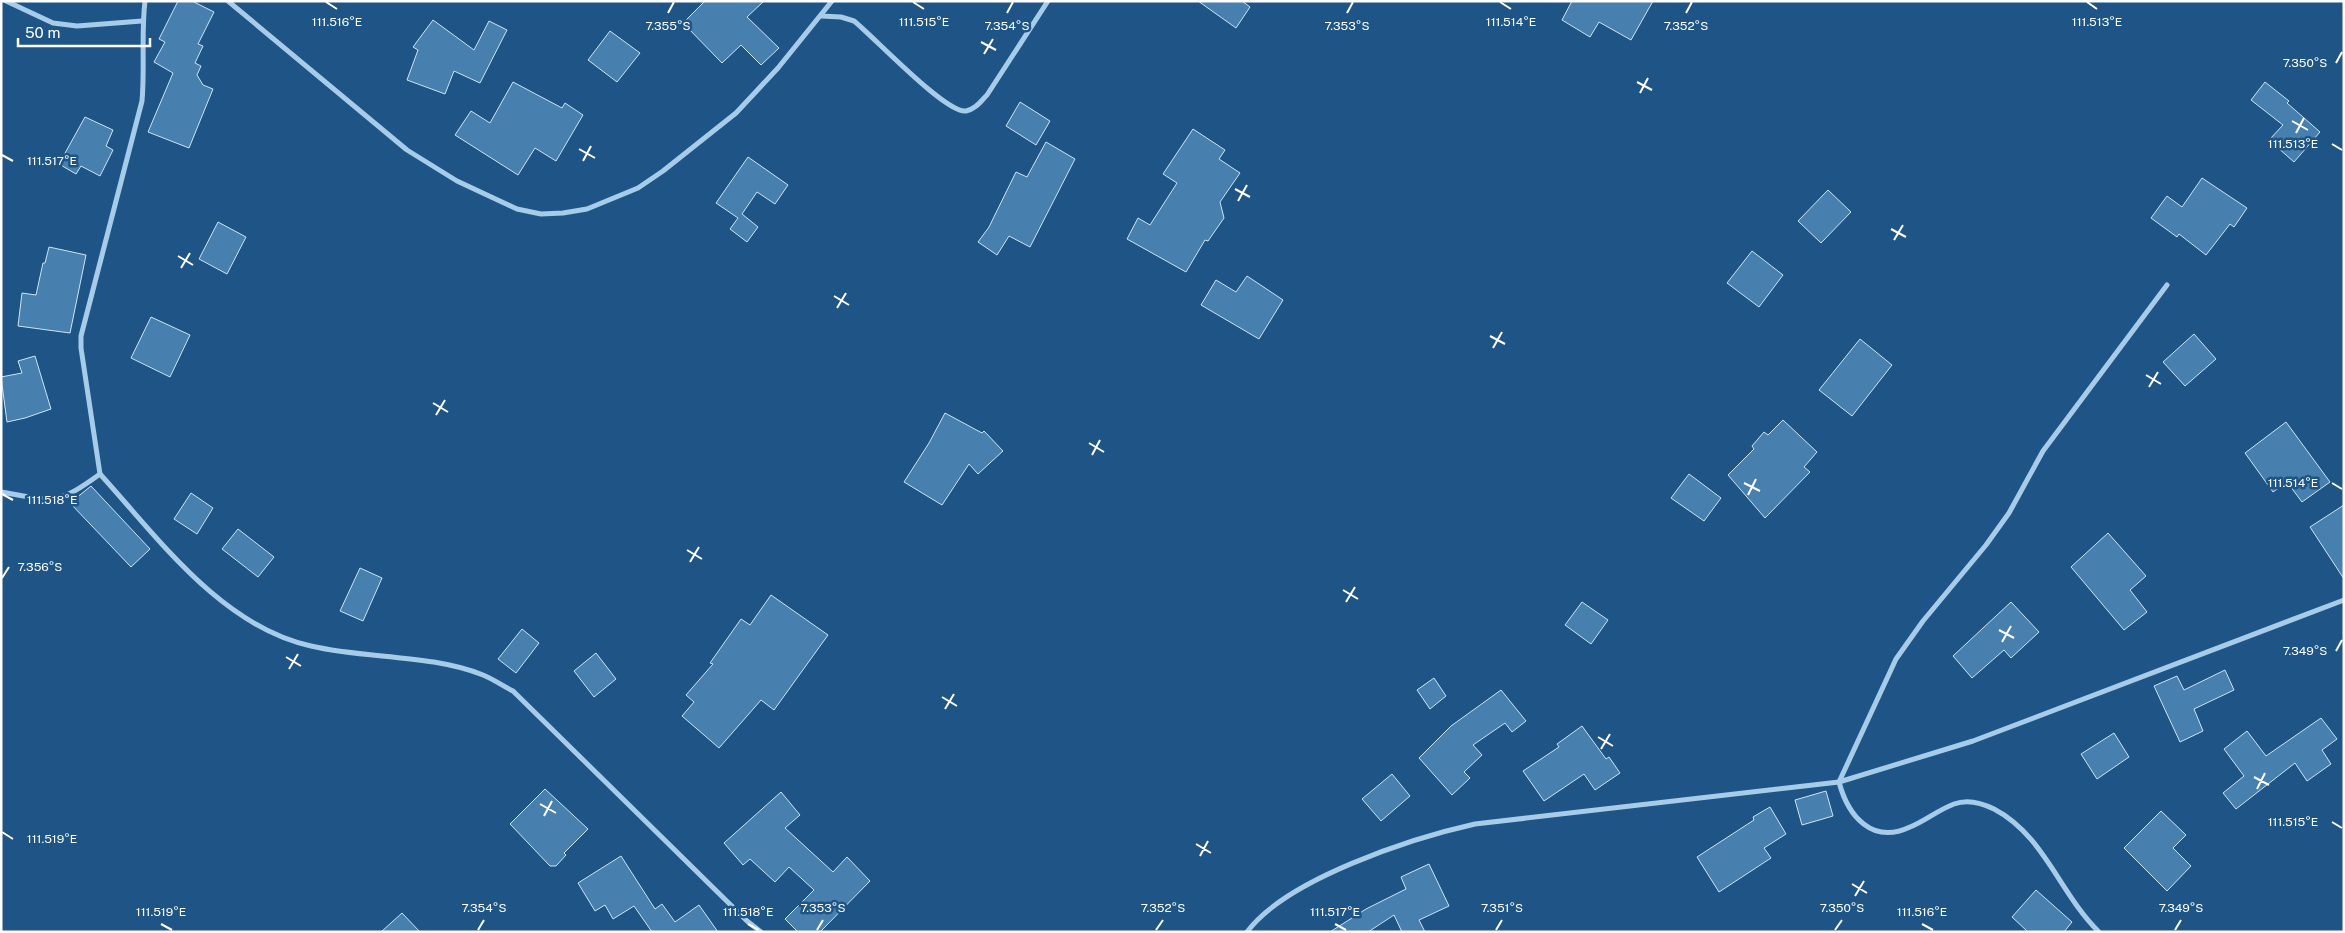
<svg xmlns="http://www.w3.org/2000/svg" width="2345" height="933" font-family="'Public Sans',sans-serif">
<rect width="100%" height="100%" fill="#1e5586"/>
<g fill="#477faf" stroke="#cce4f8">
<path d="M178,1H192L214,12L198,44L203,46L195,63L201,66L197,75L203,85L213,89L189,148L148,132L173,73L154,62L165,42L159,39Z"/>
<path d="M705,1H764L747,17L779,48L761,65L741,45L722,63L683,23Z"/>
<path d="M1198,1H1242L1250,7L1236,28Z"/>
<path d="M1572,1H1653L1631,40L1599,22L1590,37L1562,20Z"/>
<path d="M433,20L474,50L489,21L507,30L480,83L454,71L445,94L407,80L418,50L413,47Z"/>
<path d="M610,31L640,53L617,82L588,60Z"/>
<path d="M513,82L562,108L565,103L583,115L556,161L535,148L518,175L455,135L471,111L490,123Z"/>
<path d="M2265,82L2289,101L2287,103L2320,132L2294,162L2269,140L2283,125L2251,100Z"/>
<path d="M1020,102L1050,121L1036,145L1006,126Z"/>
<path d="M85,117L113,130L106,146L113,150L100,176L81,166L76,174L59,164Z"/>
<path d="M1193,129L1225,150L1219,159L1240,173L1220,202L1224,218L1208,241L1205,240L1186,272L1127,239L1138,218L1150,225L1177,183L1163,174Z"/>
<path d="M1046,142L1075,159L1030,247L1009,236L997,255L978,242L989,227L1016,172L1027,177Z"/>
<path d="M748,157L788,185L775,204L757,192L742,214L758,227L747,242L730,229L738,218L716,203Z"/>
<path d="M2202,178L2247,208L2234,227L2230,224L2206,255L2179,234L2177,237L2151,218L2167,196L2182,207Z"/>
<path d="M1828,190L1851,212L1821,243L1798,221Z"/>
<path d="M218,222L246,237L227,274L199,259Z"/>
<path d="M49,247L86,255L70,333L18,326L22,293L36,295L43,263H45Z"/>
<path d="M1752,251L1783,275L1759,307L1727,283Z"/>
<path d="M1247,276L1283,300L1259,339L1201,305L1216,280L1236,292Z"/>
<path d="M151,317L190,335L170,377L131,358Z"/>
<path d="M2194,334L2216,359L2185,386L2163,362Z"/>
<path d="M1860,339L1892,365L1852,416L1819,390Z"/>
<path d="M35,356L51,409L25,418L7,422L1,377L22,373L18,361Z"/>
<path d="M945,413L982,433L984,431L1003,451L978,474L969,464L942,505L904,482L929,443Z"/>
<path d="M1783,420L1817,452L1804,467L1810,472L1765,518L1728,475L1754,449L1752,446L1764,432L1768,435Z"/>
<path d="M2286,422L2330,482L2302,502L2287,482L2273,492L2245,453Z"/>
<path d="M1689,474L1721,498L1704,521L1671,498Z"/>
<path d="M91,486L150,549L131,567L70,503Z"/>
<path d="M191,493L213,508L197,534L174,519Z"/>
<path d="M2344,505V579L2310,527Z"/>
<path d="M238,529L274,557L258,577L222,549Z"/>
<path d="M2108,533L2146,576L2130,590L2147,612L2124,630L2071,567Z"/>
<path d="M360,568L382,578L363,621L340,611Z"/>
<path d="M771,595L828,635L774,710L761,700L719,748L682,716L694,702L686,695L713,664L710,663L741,619L750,625Z"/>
<path d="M1582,602L1608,620L1591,644L1565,625Z"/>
<path d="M2011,602L2039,632L2011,658L2004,650L1972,678L1953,656Z"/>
<path d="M522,629L539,643L516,673L498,659Z"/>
<path d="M596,653L616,679L594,697L574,671Z"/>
<path d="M2225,670L2234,690L2194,709L2203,731L2180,742L2154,686L2177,676L2184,690Z"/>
<path d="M1434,678L1446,696L1430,709L1417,690Z"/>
<path d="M1501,690L1526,721L1512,732L1505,723L1473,745L1482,755L1464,772L1470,778L1452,795L1419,758L1451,726Z"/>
<path d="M2321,718L2337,739L2322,750L2331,764L2307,781L2295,763L2236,809L2223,793L2244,776L2224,749L2247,731L2266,756Z"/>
<path d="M1582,726L1606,759L1609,757L1620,773L1595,790L1584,774L1544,801L1523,771L1559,747L1557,744Z"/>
<path d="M2114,733L2129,757L2097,779L2081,754Z"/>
<path d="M1392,774L1410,796L1381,821L1362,799Z"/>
<path d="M545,789L588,829L564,853L566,855L556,866H550L510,824Z"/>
<path d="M1826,791L1833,816L1802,825L1795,800Z"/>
<path d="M781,792L800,815L785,828L833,872L847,857L870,881L820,932H798L785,919L814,890L789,867L775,882L750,859L743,865L724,843Z"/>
<path d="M1770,807L1786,834L1764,848L1771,858L1719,892L1697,857L1754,820L1753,817Z"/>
<path d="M2161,811L2186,835L2173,848L2191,866L2167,891L2124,848Z"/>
<path d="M621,856L655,909L662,904L675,922L699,905L718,932H652L634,906L613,919L605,905L595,911L578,883Z"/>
<path d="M1429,864L1449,906L1419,920L1425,932H1402L1394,915L1368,932H1330L1366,909L1406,889L1401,877Z"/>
<path d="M2036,890L2072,922L2064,932H2028L2012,917Z"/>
<path d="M402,913L420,932H381Z"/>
</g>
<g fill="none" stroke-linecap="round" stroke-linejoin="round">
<g stroke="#a7ccea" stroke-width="5">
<path d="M6,1L53,23L77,26L142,21"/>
<path d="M228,1L407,150L457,181L517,209L541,214L563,213L587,209L638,188L663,171L736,113L778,68L832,1"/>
<path d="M821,16L841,17L854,21C874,37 946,114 966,111C976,109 981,101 987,95L1048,1"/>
<path d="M100,474C159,539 221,626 311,646C366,659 430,654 483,675C493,679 503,686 513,691L747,921L761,932"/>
<path d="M1,492C53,501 56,506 100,474L81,348V336L142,101C145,68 141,34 145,1"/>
<path d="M1247,932C1286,879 1412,838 1475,824L1839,782L1973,741L2344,600"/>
<path d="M2099,932C2060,894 2044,835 1994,809C1982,803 1967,799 1954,804C1938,810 1925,821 1910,827C1872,845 1848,816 1839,782L1896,659L1923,621L1986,545L2009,513L2043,451L2167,285"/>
</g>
</g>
<path fill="none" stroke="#fff" stroke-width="2" d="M326,2L337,9M913,2L924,9M1500,2L1511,9M2087,2L2097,9M668,13L674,2M1007,13L1013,2M1347,13L1353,2M1686,13L1692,2M981,42L996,50M984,54L993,39M2336,63L2342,52M1637,82L1652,90M1640,93L1648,78M2292,121L2308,130M2296,133L2304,118M2332,144L2342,150M579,149L595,158M2,155L13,161M583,161L591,146M1235,189L1250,197M1238,201L1247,185M1891,229L1906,237M1894,240L1903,225M178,256L193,265M181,268L190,253M834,296L849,305M837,308L846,293M1490,336L1505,344M1493,348L1502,332M2146,375L2161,384M2149,387L2158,372M433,403L448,412M436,415L445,400M1089,443L1104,452M1092,455L1100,440M1744,483L1760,491M2332,483L2342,489M2,494L13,500M1748,495L1756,479M687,550L702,559M690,562L699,547M2,578L9,567M1343,590L1358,599M1346,602L1355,587M1999,630L2014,638M2002,642L2011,626M2336,651L2342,640M286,657L301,666M289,669L298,654M942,697L957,706M945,709L954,694M1598,737L1613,746M1601,749L1610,734M2254,777L2269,785M2257,789L2265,773M540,804L556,813M544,816L552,801M2332,822L2342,828M2,832L13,839M1196,844L1211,853M1200,856L1208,841M1852,884L1867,893M1855,896L1864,881M161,924L172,930M748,924L759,930M1335,924L1346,930M1922,924L1933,930M478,930L484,920M817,930L823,920M1156,930L1163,920M1496,930L1502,920M1835,930L1842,920M2175,930L2181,920"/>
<g font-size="12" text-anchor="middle" fill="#fff" stroke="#1e5586" stroke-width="5" stroke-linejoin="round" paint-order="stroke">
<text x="337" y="26">111.516°E</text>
<text x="924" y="26">111.515°E</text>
<text x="1511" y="26">111.514°E</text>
<text x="2097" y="26">111.513°E</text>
<text x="668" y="30">7.355°S</text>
<text x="1007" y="30">7.354°S</text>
<text x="1347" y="30">7.353°S</text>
<text x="1686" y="30">7.352°S</text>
<text x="2305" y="67">7.350°S</text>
<text x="2293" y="148">111.513°E</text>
<text x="52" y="165">111.517°E</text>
<text x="2293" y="487">111.514°E</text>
<text x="52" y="504">111.518°E</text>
<text x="40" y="571">7.356°S</text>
<text x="2305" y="655">7.349°S</text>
<text x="2293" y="826">111.515°E</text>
<text x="52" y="843">111.519°E</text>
<text x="484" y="912">7.354°S</text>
<text x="823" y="912">7.353°S</text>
<text x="1163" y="912">7.352°S</text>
<text x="1502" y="912">7.351°S</text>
<text x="1842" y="912">7.350°S</text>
<text x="2181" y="912">7.349°S</text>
<text x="161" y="916">111.519°E</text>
<text x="748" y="916">111.518°E</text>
<text x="1335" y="916">111.517°E</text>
<text x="1922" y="916">111.516°E</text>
</g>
<rect width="2345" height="933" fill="none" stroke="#ffffff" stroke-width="5"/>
<path d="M18 38v8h132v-8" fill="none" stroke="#ffffff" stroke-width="2.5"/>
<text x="25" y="38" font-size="15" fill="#ffffff" stroke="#1e5586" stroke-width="4" paint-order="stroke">50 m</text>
</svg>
